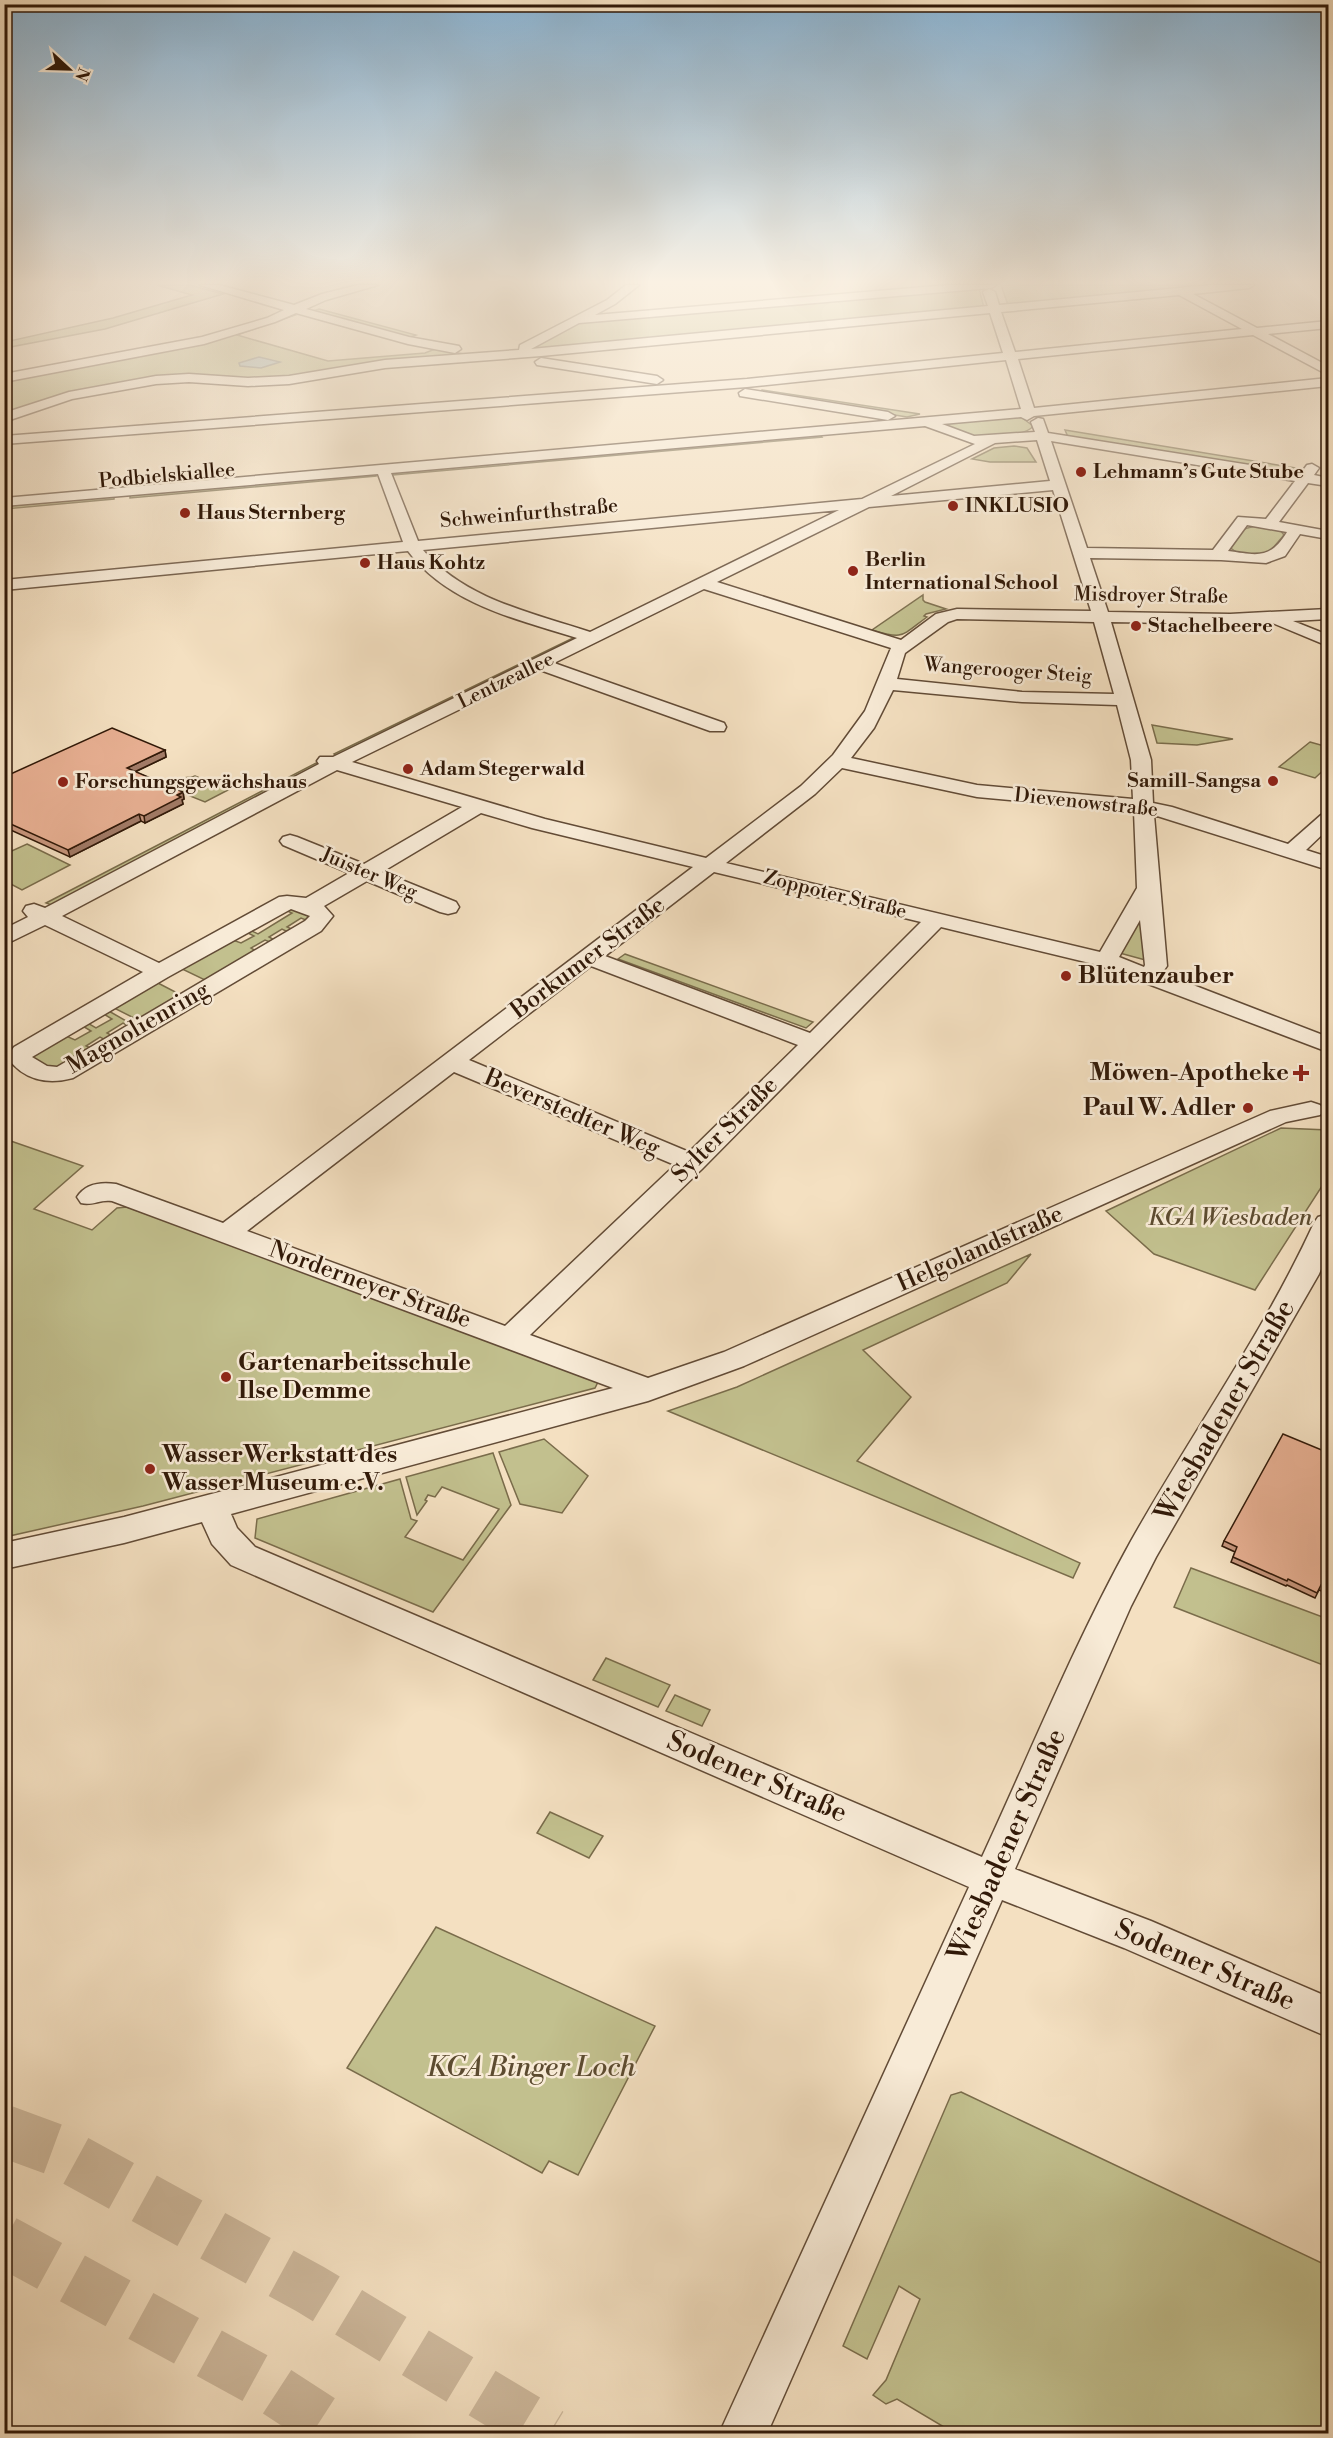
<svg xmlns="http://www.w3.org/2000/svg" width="1333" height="2438" font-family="'Libre Bodoni',serif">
<rect width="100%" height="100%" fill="#f4e0c1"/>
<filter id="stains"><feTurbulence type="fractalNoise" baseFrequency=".00333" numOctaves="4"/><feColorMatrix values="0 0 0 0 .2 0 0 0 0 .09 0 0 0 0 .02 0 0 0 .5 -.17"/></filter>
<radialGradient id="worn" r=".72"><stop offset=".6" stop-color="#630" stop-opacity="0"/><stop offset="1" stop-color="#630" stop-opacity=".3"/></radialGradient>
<g fill="#c2c08e" stroke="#7a6c4b" stroke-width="1.5">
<path d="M157,285H189L223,294L105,329L5,348V342L113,318L192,295Z"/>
<path d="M1001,285H1222L1008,305Z"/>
<path d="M979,288L984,308L529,349L581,322Z"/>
<path d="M319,309L416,335L408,338L310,312Z"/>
<path d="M291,314L295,315L237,335L328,361L425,353L435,349L476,356L300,377L140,381L5,416V380L139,356Z"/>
<path d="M762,390L920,414L907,417L757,393Z"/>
<path d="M1021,417L1033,426C1028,435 986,440 975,437C965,434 954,429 944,425L946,423Z"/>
<path d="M1065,430L1302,469L1297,475L1068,437Z"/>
<path d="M819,433L822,437L393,475L391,471Z"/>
<path d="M1014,446L1027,448L1036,462H990L972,459L994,448Z"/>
<path d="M375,472L376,476L130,498V493Z"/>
<path d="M114,495V499L5,509V504Z"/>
<path d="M1255,526L1281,531L1284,535L1266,556C1253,555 1237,557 1229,546L1244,529Z"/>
<path d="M923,595V600L925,602L946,609L926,614L924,616L927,617C901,636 904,640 872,630Z"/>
<path d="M575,637L583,639L336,756L334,754Z"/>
<path d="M1152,725L1233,739L1197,745L1157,743Z"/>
<path d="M1310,742L1328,747V766L1315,778L1279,767Z"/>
<path d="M316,763L319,765L54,906L46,903Z"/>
<path d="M195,776L228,790L205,802L165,786C172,775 184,780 195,776Z"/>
<path d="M27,844L70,865L22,890L5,881V854Z"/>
<path d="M288,907L313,914L311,922L301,918L287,927L296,931L292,934L282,929L269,937L278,942L275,944L265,940L251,948L259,953L209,982L180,968L230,939L241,943L254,936L244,931L248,929L258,934L292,913L283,909Z"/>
<path d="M1133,920L1148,923L1149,961L1116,952Z"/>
<path d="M625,954L813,1022L806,1028L618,959Z"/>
<path d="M156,982L185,997L142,1022L112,1007Z"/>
<path d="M107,1010L135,1026L132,1028L123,1023L107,1033L116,1038L109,1042L100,1037L86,1046L95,1050L53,1071L32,1058L33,1054L64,1035L75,1040L91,1031L81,1025L86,1022L96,1028L112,1019L102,1013Z"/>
<path d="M1281,1128L1328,1130V1182L1322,1186L1255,1290L1154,1254L1106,1211Z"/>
<path d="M5,1139L83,1166L34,1209L92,1230L117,1208L127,1207L601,1376L595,1388L143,1506L5,1537Z"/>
<path d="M1031,1254L1007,1283L863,1350L911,1397L857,1461L1080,1563L1073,1578L668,1411L737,1387Z"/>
<path d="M544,1439L588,1476L562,1513L520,1504L499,1452Z"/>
<path d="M493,1453L511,1505L433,1612L255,1538L257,1519L400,1479L411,1519L417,1521L405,1537L463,1560L499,1509L442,1487L435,1497L428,1495L425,1500L427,1501L417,1515L406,1477Z"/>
<path d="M1191,1568L1328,1619V1667L1174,1607Z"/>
<path d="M606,1658L670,1685L658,1707L593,1680Z"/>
<path d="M675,1695L710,1710L702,1726L666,1711Z"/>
<path d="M550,1812L603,1836L589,1858L537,1833Z"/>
<path d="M436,1927L655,2026L578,2175L549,2161L542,2173L347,2068Z"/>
<path d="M961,2092L1328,2266V2433H954L897,2399L886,2404L873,2395L886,2380L920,2299L899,2286L867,2359L843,2346L951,2095Z"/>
</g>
<path fill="#a1babd" stroke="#747a75" stroke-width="1.5" d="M259,357L280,362L261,368L240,366L239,363Z"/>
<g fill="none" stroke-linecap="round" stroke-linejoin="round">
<g stroke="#cdb89c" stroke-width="52" stroke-dasharray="52 26" stroke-linecap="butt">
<path d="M4,2131L56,2150L310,2289L550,2434"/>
<path d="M4,2241L262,2382L342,2434"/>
</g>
<defs>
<g id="minor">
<path d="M200,285H219L294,305L322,294L358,285H378L326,300L306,309L409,337L459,346L461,349L455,353L408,344L296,313L275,322L204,344L4,382V374L202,337L267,318L284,310Z"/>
<path d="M626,285H639L615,304L595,315L948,285H996L991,288L579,323L531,349L988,306L983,292L989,289L995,292L999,305L1211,285H1254L1249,288L1193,294L1257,328L1328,321V328L1268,334L1328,366V375L1253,335L1018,359L1034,408L1328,378V386L1034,416L1027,420L1021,417L942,424L974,436L1035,432L1031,422L1038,418L1043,419L1048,433L1301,473L1307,465L1312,464L1319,468L1314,475L1328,478V486L1308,483L1279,522L1328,531V539L1300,534L1285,556L1266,563L1221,560L1090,558L1108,612L1230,614L1328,609V619L1293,621L1328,635V646L1270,622L1230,624L1111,622L1151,760L1153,803L1172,807L1288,844L1321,815L1328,813V829L1306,850L1328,857V870L1154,815L1167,966L1162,973L1328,1037V1052L1098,965L941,927L702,1169L530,1335L648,1378L724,1352L1270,1111L1311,1102L1320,1105L1324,1110L1320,1115L1286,1122L744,1366L648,1401L231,1514L237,1528L255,1547L982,1857C1031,1751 1075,1642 1131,1541C1191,1434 1263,1334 1314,1223L1318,1217L1328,1214V1252L1319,1274L1156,1557L1131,1606L1015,1869L1151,1921L1328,1997V2037L1124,1948L1002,1900L767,2434H719L969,1887L231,1565L212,1544L202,1522L124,1543L4,1569V1543L124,1517L613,1388L112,1201C100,1199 93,1206 81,1203L77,1197C86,1183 101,1182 116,1184L223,1223L693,867L532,828L481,813L382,872L456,902L459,907L456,912L448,914L440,912L367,881L324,906L333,916L321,931L73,1078C47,1085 23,1080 7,1057L14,1047L143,972L45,925L4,945V929L28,917L23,911L26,906L34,904L45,908L319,764L317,761L320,757H333L577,638C516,619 448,604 408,551L4,590V580L403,542L378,474L4,506V498L1021,409L1006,360L747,387L4,444V436L747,379L1003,353L990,313L541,356L385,368L289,384L248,386L189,382L156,384L72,399L4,422V413L69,392L156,376L189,374L248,378L289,376L385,360L519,350L520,345L607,300ZM1179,295L1242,329L1015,352L1001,312ZM925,426L975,444L862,499L418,541L391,473ZM1037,440L1050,481L891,496L995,443ZM1051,441L1295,481L1266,519L1238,517L1213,550L1087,548ZM1053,490L1091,611L957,609L936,614L901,640L717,582L869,507ZM839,510L590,632C532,613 464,599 423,550ZM1247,525L1287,532C1270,560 1257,555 1228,551ZM704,589L891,648L865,711L833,755L801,786L706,858L545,819L352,762L540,670L710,731H724L726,727L724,723L554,663ZM957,619L1094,622L1114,694L1022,692L897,679L905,653L948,622ZM893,690L1022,702L1117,705L1131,760L1133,799L977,785L851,758L874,728ZM842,768L977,797L1134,811L1137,888L1100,952L726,863L815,794ZM337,770L462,807L364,864L297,837L290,835L283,837L280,841L283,845L349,873L306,898L287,896L279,897L159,963L62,916ZM714,872L921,922L810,1033L605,956ZM291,909L310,916L305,921L57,1067L47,1066L32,1057L168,977ZM1140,920L1145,965L1144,967L1119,957ZM591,966L798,1045L689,1152L469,1060ZM454,1072L675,1165L505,1326L247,1231Z"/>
<path d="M541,358L657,376L663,380L657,384L537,365L535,362Z"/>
<path d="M745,389L888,412L895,416L888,420L740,396L739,393Z"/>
</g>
</defs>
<use href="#minor" stroke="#624b36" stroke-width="3"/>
<use href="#minor" fill="#f8ebd7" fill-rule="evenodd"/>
</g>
<g fill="#c8977e" stroke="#311908" stroke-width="1.5">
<path d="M165,750L166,757L135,772L183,792L184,799L182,800L183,804L145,823L141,821L70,857L4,827V777Z"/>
<path d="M1329,1453V1594L1319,1590L1315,1598L1287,1585L1286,1586L1231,1562L1235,1552L1222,1546L1224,1541Z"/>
</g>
<g fill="#a27b67" stroke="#311908" stroke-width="1.5">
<path d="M165,750L166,757L128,775L127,768Z"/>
<path d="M183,792L184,799L182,800L183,804L145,823L144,816Z"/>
<path d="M139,814L141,821L70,857L68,850Z"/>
</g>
<g fill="#e8b093" stroke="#311908" stroke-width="1.5">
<path d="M112,728L165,750L127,768L183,792L177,795L181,797L144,816L139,814L68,850L4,821V777Z"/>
<path d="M1283,1434L1329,1453V1588L1321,1585L1317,1593L1288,1579L1287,1581L1233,1557L1237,1547L1224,1541Z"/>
</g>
<linearGradient id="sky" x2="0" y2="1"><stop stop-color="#8bb6d7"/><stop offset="0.45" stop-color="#faf1e3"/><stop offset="1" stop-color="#faf1e3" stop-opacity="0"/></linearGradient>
<rect width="1333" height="627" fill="url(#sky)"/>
<g fill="#8f2418" stroke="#f8ebd7" stroke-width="2">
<circle cx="1081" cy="472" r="6"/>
<circle cx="953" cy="506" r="6"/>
<circle cx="185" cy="513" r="6"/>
<circle cx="365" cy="563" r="6"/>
<circle cx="853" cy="571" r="6"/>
<circle cx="1136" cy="626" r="6"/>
<circle cx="408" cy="769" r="6"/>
<circle cx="1273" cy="781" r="6"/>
<circle cx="63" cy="782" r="6"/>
<circle cx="1066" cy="976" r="6"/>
<path d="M1298 1064h6v6h6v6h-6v6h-6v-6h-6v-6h6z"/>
<circle cx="1248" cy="1108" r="6"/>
<circle cx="226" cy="1377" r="6"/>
<circle cx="150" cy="1469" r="6"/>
</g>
<g text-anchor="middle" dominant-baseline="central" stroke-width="5" stroke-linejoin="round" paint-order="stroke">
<g font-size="20" font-weight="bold" fill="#311908" stroke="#f8ebd7" text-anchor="start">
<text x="1093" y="472">Lehmann’s Gute Stube</text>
<text x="965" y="506">INKLUSIO</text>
<text x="197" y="513">Haus Sternberg</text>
<text x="865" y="560">Berlin<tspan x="865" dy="23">International School</tspan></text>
<text x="377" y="563">Haus Kohtz</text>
<text x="1148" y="626">Stachelbeere</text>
<text x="420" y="769">Adam Stegerwald</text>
<text x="1261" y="781" text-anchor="end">Samill-Sangsa</text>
<text x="75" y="782">Forschungsgewächshaus</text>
</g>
<g font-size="20" fill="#311908" stroke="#f8ebd7">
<text transform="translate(167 476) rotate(-5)">Podbielskiallee</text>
<text transform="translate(529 514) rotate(-5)">Schweinfurthstraße</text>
<text transform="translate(1151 596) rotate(1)">Misdroyer Straße</text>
<text transform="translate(1008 671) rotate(4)">Wangerooger Steig</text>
<text transform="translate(506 681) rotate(-26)">Lentzeallee</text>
<text transform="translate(1086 803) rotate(6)">Dievenowstraße</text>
<text transform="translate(369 874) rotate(23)">Juister Weg</text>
<text transform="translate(835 895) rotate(14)">Zoppoter Straße</text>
</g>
<g font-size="24" fill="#311908" stroke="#f8ebd7">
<text transform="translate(588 958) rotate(-37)">Borkumer Straße</text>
<text transform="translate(138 1028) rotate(-30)">Magnolienring</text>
<text transform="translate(572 1113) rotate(23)">Beverstedter Weg</text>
<text transform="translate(725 1130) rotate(-45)">Sylter Straße</text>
<text transform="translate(980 1249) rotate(-24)">Helgolandstraße</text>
<text transform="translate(370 1285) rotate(20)">Norderneyer Straße</text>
</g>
<g font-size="24" font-weight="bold" fill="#311908" stroke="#f8ebd7" text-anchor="start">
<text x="1078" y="976">Blütenzauber</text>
<text x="1289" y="1073" text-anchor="end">Möwen-Apotheke</text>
<text x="1236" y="1108" text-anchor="end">Paul W. Adler</text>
<text x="238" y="1363">Gartenarbeitsschule<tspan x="238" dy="28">Ilse Demme</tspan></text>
<text x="162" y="1455">WasserWerkstatt des<tspan x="162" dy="28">WasserMuseum e.V.</tspan></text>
</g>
<g font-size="24" font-style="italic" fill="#5c4b30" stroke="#f8ebd7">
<text x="1230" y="1218">KGA Wiesbaden</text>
</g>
<g font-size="28" fill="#311908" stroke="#f8ebd7">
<text transform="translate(1225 1411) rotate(-60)">Wiesbadener Straße</text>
<text transform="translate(757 1777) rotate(23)">Sodener Straße</text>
<text transform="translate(1007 1845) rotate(-66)">Wiesbadener Straße</text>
<text transform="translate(1205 1965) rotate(23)">Sodener Straße</text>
</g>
<g font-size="28" font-style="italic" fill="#5c4b30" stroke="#f8ebd7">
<text x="531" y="2067">KGA Binger Loch</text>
</g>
</g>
<rect width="1333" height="2438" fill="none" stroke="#f4e0c1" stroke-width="24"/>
<rect x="6" y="6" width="1321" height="2426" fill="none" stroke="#311908" stroke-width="3"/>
<rect x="12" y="12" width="1309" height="2414" fill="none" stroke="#311908" stroke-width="1.5"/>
<g transform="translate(69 69) rotate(112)" stroke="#f8ebd7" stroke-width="4.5" paint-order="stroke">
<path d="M0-4.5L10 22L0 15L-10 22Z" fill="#311908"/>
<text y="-9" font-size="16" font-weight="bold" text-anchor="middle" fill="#311908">N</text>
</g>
<rect width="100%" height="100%" filter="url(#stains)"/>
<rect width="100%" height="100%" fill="url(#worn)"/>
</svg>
